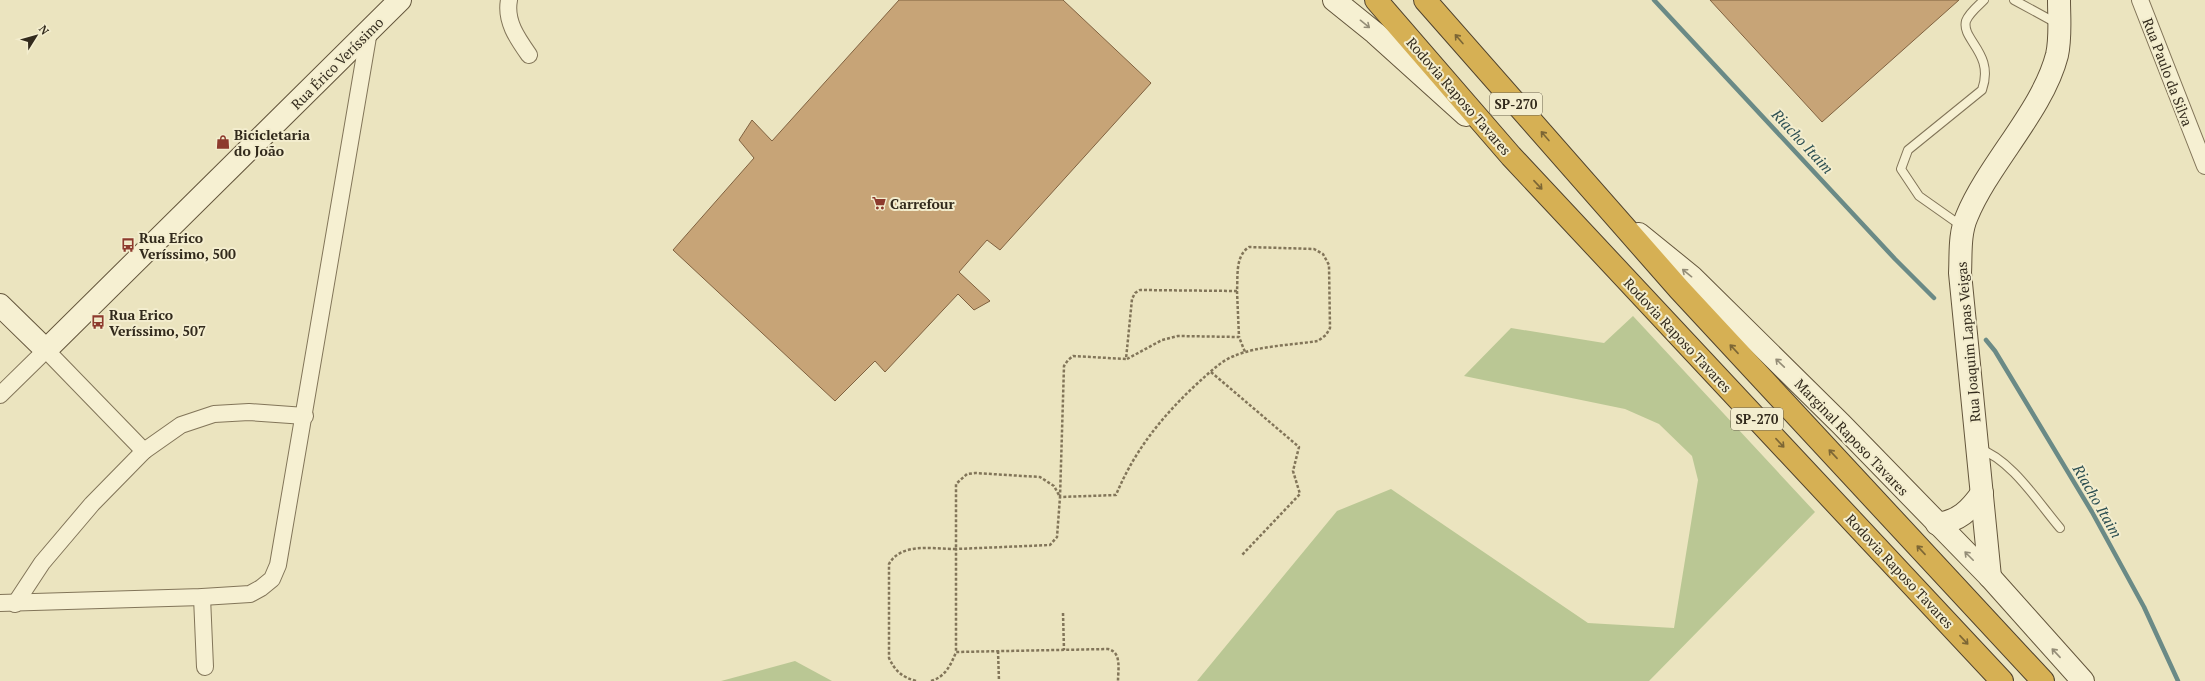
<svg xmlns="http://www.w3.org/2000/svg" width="2205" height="681" font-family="'PT Serif',serif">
<rect width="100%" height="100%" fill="#ebe4bf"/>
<g fill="#bac794">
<path d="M1633,316L1815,512L1649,681H1197L1337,511L1391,489L1588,623L1674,628L1698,480L1692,456L1659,424L1625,409L1464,376L1511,328L1604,343Z"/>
<path d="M795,661L832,681H721Z"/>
</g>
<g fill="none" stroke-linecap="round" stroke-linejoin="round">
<g stroke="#6a8a86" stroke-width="4.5">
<path d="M1654,0L1895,259L1934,298"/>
<path d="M1986,340L1995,351L2092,512L2144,607L2178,681"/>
</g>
</g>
<g fill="#c7a477" stroke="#806240">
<path d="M899,0H1063L1151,83L1000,250L987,240L959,272L990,301L974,310L958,294L885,372L875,361L835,401L673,250L754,158L739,140L752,120L772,141Z"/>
<path d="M1710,0H1959L1822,122Z"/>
</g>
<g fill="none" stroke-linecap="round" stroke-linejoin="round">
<defs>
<g id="lane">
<path d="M2014,0L2058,24"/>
<path d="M1963,227L1919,196L1901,169L1908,150L1982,90C1995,53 1961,40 1966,21C1969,13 1978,6 1984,0"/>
<path d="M1978,448C2012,460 2037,501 2060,528"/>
</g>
<g id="street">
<path d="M509,0C505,21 517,38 529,55"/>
<path d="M2140,0L2205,166"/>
<path d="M0,395L46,350L144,451"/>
<path d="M202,597L205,667"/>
<path d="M0,603L202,597L250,594L261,588L272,579L278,565L369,31"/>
<path d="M15,604L42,563L92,504L144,451L181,425L214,414L249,412L305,416"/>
</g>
<g id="secondary">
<path d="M1334,0L1375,33L1466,115"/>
<path d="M1639,234L1692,277L1841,424L1990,577L2083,681"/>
<path d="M0,305L46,350L400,0"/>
<path d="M1937,524C1959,521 1969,511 1982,493"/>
<path d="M1990,577L1960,273C1961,255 1959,234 1967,216C1989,163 2043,110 2057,55C2061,37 2059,18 2059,0"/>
</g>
<g id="highway">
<path d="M1376,0L1511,156L2002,681"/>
<path d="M1425,0L1679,289L2043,681"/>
</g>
</defs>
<use href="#lane" stroke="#827559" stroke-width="10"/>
<use href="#street" stroke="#827559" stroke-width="18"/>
<use href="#secondary" stroke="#64563c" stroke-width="24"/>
<use href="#highway" stroke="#50422d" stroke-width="24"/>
<g stroke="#827559" stroke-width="2.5" stroke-dasharray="3 2" stroke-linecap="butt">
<path d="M1237,291L1239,337"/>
<path d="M1127,359L1162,340L1178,336L1239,337L1245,352"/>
<path d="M1211,372L1299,447L1293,471L1300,494L1242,555"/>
<path d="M1063,613L1064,650"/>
<path d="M998,651L999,681"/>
<path d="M916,681C902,677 895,671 889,658V564C901,542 934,549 956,549V484L967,474L975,473L1040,477L1054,486L1060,497L1064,366L1068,360L1073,356L1126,359L1132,299L1135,293L1140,290L1237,291C1238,276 1235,256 1249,247L1314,249L1323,254L1329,265L1330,328L1326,335L1318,341C1292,345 1257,346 1234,356C1221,361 1210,372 1200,381C1164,414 1135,449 1116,495L1060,497L1057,537L1050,545L956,549V652"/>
<path d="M931,681C945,677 951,665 956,652L1108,649C1122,652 1118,670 1118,681"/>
</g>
<use href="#lane" stroke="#f6f0d2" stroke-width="8"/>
<use href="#street" stroke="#f6f0d2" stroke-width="16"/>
<use href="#secondary" stroke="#f6f0d2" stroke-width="22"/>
<use href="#highway" stroke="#d6b054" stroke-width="22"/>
</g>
<defs><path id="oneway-shaft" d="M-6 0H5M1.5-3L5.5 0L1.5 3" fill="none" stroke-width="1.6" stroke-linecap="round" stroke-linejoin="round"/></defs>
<g stroke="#948d77">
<use href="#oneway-shaft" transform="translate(1365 24) rotate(39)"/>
<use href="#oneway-shaft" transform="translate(1687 273) rotate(-141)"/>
<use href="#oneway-shaft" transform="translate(1780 363) rotate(-136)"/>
<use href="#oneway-shaft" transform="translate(1969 556) rotate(-135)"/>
<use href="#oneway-shaft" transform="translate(2056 653) rotate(-133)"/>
</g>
<g stroke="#7c6635">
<use href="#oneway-shaft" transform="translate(1459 39) rotate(-131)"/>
<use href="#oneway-shaft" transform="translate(1545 136) rotate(-131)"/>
<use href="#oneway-shaft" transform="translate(1538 185) rotate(47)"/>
<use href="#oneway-shaft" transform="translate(1734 349) rotate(-133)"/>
<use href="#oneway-shaft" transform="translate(1780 443) rotate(47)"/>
<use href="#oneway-shaft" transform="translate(1833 454) rotate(-133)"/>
<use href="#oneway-shaft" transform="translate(1921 550) rotate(-133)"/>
<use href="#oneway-shaft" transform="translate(1964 640) rotate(47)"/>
</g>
<defs>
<symbol id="shop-bare" viewBox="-9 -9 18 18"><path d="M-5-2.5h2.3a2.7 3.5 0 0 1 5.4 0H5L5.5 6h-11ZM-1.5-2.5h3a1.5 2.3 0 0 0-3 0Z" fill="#8d3a2d" stroke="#f3edce" stroke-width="2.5" paint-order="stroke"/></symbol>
<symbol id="supermarket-bare" viewBox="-9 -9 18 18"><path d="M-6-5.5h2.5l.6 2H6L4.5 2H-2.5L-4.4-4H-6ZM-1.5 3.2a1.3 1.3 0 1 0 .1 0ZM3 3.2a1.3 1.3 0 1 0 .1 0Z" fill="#8d3a2d" stroke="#f3edce" stroke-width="2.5" paint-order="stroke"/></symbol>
<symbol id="bus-bare" viewBox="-9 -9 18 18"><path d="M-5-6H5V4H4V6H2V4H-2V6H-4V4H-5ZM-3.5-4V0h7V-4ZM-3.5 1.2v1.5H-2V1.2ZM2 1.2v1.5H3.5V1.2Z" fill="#8d3a2d" stroke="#f3edce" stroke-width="2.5" paint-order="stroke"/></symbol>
</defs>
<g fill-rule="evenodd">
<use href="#shop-bare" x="213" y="132" width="20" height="20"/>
<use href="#supermarket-bare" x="869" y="193" width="20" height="20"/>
<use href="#bus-bare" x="118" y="235" width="20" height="20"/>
<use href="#bus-bare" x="88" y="312" width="20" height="20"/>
</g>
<g text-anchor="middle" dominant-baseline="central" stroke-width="4" stroke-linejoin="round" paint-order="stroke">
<g fill="#f3edce" stroke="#6c6451" stroke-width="1">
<rect x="1490" y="93" width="52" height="22" rx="3"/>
<rect x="1731" y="408" width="52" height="22" rx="3"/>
</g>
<g font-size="13" font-weight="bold" fill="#322a1c">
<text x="1516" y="104">SP-270</text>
<text x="1757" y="419">SP-270</text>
</g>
<g font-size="14" fill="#322a1c" stroke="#f3edce">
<text transform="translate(337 63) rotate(-45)">Rua Érico Veríssimo</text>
<text transform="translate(2168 72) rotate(69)">Rua Paulo da Silva</text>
<text transform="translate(1459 96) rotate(49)">Rodovia Raposo Tavares</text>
<text transform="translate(1678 335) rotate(47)">Rodovia Raposo Tavares</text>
<text transform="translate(1968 342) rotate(-95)">Rua Joaquim Lapas Veigas</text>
<text transform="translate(1852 437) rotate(46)">Marginal Raposo Tavares</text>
<text transform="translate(1900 571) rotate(47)">Rodovia Raposo Tavares</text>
</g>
<g font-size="14" font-weight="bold" fill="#322a1c" stroke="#f3edce" text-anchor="start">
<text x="234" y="134">Bicicletaria<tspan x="234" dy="16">do João</tspan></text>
<text x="890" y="203">Carrefour</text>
<text x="139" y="237">Rua Erico<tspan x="139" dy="16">Veríssimo, 500</tspan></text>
<text x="109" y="314">Rua Erico<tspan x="109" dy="16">Veríssimo, 507</tspan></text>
</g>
<g font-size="15" font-style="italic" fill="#2c4f52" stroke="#f3edce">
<text transform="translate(1803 141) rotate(47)">Riacho Itaim</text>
<text transform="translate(2098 501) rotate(60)">Riacho Itaim</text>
</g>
</g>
<g transform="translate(36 36) rotate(53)" stroke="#f3edce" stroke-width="3" paint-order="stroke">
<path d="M0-3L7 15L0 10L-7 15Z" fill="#322a1c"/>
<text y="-6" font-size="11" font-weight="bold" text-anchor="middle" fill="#322a1c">N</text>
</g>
</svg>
